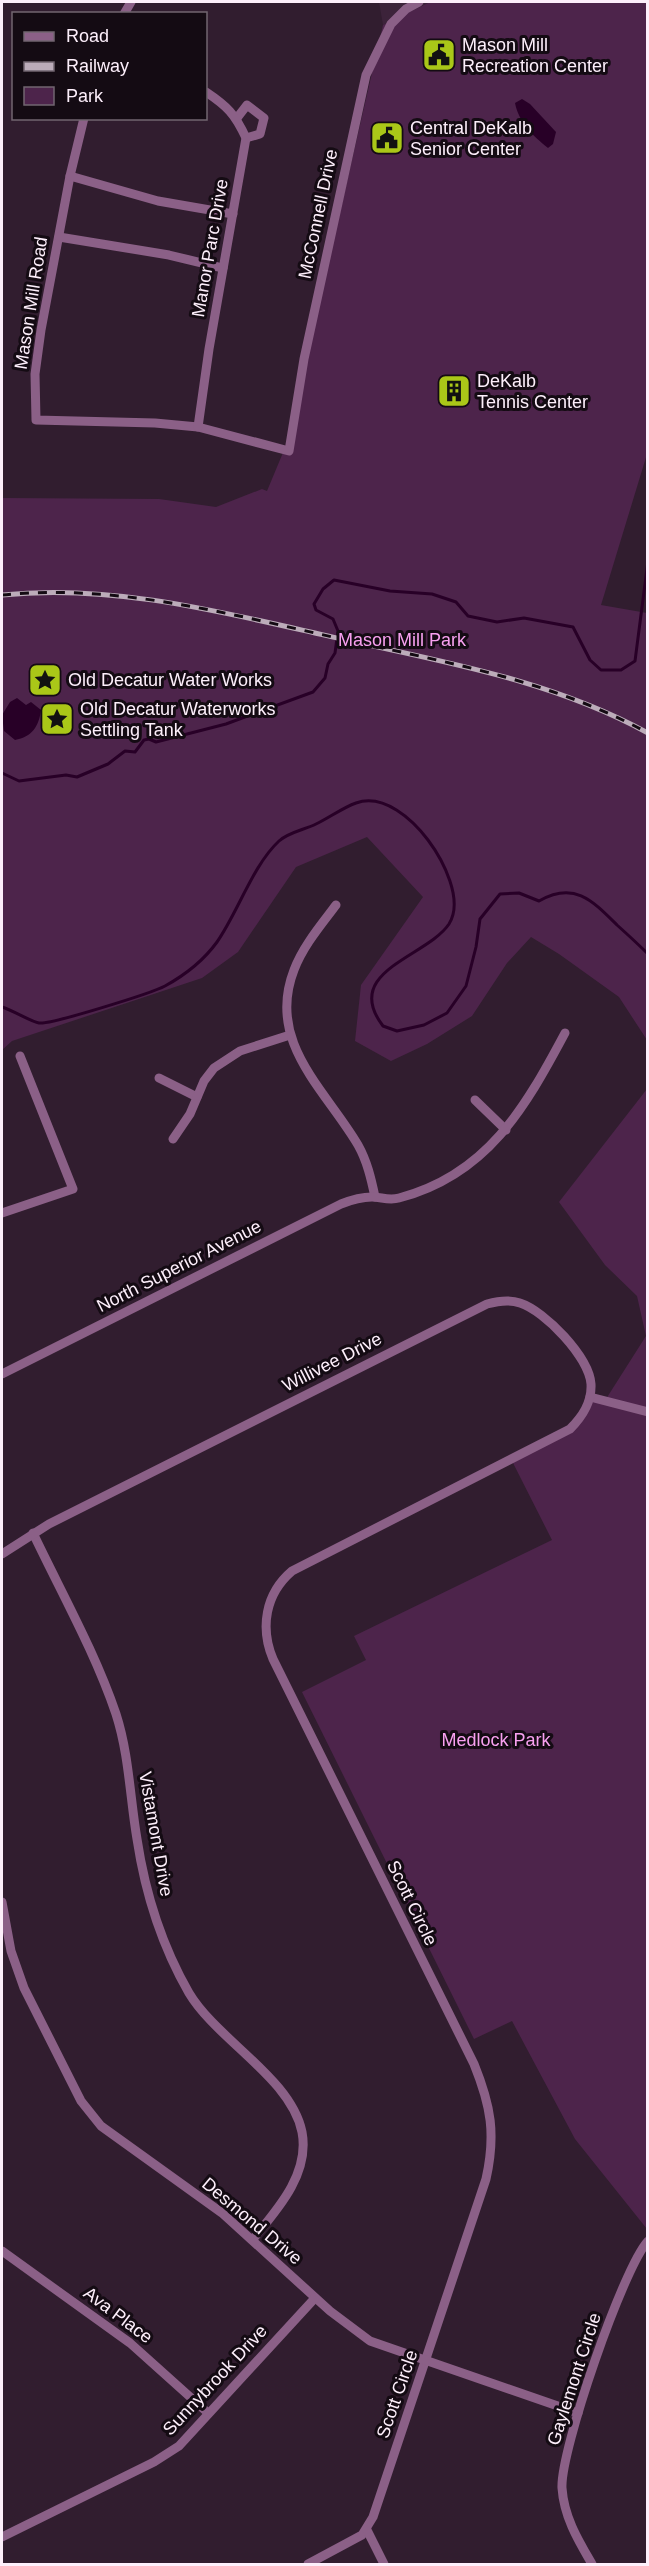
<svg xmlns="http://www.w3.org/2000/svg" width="649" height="2566" font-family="Helvetica,sans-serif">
<rect width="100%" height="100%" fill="#311d2f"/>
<path fill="#3c233a" d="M379,2H430L383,25Z"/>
<g fill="#4d244b">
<path d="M430,2H647V454L601,605L647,613V1040L619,997L559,954L531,937L507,963L472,1016L427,1044L391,1061L355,1041L361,985L423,897L367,837L296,867L238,952L202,978L12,1041L2,1050V498L159,499L216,507L262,489L267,491L287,443L383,25Z"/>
<path d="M647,1089V1411L606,1399L646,1336L637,1296L605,1265L559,1202Z"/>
<path d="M590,1397L647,1412V2229L575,2139L512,2021L474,2039L302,1692L366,1660L354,1636L552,1540L512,1461L570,1429Z"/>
</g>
<g fill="#280027">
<path d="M522,99L530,104L556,132L553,144L548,148C533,136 519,123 515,103Z"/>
<path d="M17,698L26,705L31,702L41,710C39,726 32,737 15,740L4,731L2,715L10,702Z"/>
</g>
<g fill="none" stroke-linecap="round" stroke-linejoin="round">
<g stroke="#280027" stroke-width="3">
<path d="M2,773L19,781L66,775L77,777L108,764L125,751L135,752L144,740L149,739L156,742L226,724L313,692L325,678L328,664L335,653L338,631L333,619L316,610L314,604L323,589L334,580L390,591L432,594L456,602L468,616L497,622L524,618L573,627L590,660L601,670H621L635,661L648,561"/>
<path d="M2,1007C12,1010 32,1022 39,1023C50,1025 152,993 165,986C185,975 204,960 217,942C238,912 253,865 279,841C289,832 304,830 316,824C329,818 342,808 356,803C384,793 413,820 428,840C443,860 464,900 449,924C427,957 341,971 383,1026L397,1031L424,1025L447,1013L466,986L476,947L480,919L500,894L519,893L539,901C574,881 592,900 617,925C627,934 638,944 648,954"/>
</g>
<g stroke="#8b6087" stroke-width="9">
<path d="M124,14L131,2"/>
<path d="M84,118L70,176L41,330L35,374L36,420L155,423L198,427L289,451L304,359L366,75L391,24L406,9L419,2"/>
<path d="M237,118L247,105L264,118L260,134L246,138"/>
<path d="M70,176L158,201L233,214"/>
<path d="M59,237L169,255L223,268"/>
<path d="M198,427L209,349L246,138C235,114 227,106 206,92"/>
<path d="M336,905C321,925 303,946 294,970C266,1042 325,1089 358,1145C367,1161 371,1178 375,1197"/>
<path d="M159,1078L197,1097"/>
<path d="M475,1100L506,1130"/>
<path d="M173,1139L190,1114L204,1081L214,1068L240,1051L290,1035"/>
<path d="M2,1213L73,1189L20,1056"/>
<path d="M2,1374L341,1204C351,1200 361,1197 372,1197C381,1197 389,1201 399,1198C487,1175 525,1108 565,1033"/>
<path d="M590,1397L648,1412"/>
<path d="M33,1533C61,1592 95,1652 116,1714C129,1754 130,1798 137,1839C145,1892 162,1946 189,1993C217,2040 291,2078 302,2132C310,2174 277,2210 253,2239"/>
<path d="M2,1554L49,1524L487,1304C498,1301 509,1299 520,1303C545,1311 589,1357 591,1384C592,1403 582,1417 570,1429L292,1571C265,1594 260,1628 273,1659L474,2064C491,2106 496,2134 486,2179L373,2517L362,2535L308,2564"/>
<path d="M2,1902L11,1951L24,1988L81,2101L101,2126L222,2213L330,2311L370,2341L578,2413"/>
<path d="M2,2251L130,2343L208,2413"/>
<path d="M367,2530L384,2564"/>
<path d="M2,2537L154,2462L179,2446L315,2298"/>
<path d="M592,2564C578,2540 564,2517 562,2488C560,2451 623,2268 648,2241"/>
</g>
<defs>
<path id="rail" d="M2,595C118,583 233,615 346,640C449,663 553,681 648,733"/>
</defs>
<use href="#rail" stroke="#bcacba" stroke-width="5"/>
<use href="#rail" stroke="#140b13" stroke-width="3" stroke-dasharray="9" stroke-linecap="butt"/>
</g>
<defs>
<symbol id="civic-square" viewBox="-11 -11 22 22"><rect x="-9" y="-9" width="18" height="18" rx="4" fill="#aac718" stroke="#140b13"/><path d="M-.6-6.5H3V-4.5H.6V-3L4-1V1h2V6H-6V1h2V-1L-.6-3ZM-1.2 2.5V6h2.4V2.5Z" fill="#111"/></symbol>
<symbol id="building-square" viewBox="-11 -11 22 22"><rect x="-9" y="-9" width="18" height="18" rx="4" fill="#aac718" stroke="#140b13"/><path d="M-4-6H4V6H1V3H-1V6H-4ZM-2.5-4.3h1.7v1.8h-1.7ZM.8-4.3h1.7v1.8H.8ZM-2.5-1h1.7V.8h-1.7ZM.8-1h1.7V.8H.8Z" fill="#111"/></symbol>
<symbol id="sight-square" viewBox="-11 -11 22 22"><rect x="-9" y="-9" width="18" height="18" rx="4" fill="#aac718" stroke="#140b13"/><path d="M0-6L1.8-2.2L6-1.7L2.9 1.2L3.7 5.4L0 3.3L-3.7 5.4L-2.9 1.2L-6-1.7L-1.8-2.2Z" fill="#111"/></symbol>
</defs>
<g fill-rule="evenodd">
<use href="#civic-square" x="420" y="36" width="38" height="38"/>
<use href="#civic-square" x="368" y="119" width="38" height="38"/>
<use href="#building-square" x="435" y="372" width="38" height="38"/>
<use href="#sight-square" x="26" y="661" width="38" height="38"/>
<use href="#sight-square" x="38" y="700" width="38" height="38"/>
</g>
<g text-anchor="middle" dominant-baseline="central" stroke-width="6" stroke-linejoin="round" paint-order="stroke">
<g font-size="18" fill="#fdeffb" stroke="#140b13" text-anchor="start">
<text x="462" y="45">Mason Mill<tspan x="462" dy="21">Recreation Center</tspan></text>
<text x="410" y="128">Central DeKalb<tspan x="410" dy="21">Senior Center</tspan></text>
<text x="477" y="381">DeKalb<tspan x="477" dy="21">Tennis Center</tspan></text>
<text x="68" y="680">Old Decatur Water Works</text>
<text x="80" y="709">Old Decatur Waterworks<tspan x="80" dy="21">Settling Tank</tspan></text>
</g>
<g font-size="18" fill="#fdeffb" stroke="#140b13">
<text transform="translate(318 214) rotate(-78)">McConnell Drive</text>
<text transform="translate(210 248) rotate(-80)">Manor Parc Drive</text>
<text transform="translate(31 303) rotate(-81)">Mason Mill Road</text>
<text transform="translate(179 1266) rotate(-27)">North Superior Avenue</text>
<text transform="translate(332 1362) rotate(-27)">Willivee Drive</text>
<text transform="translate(156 1834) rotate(80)">Vistamont Drive</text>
<text transform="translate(412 1903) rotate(64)">Scott Circle</text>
<text transform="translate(252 2221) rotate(40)">Desmond Drive</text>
<text transform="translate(118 2315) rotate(37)">Ava Place</text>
<text transform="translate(574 2379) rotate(-72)">Gaylemont Circle</text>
<text transform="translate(215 2380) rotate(-47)">Sunnybrook Drive</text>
<text transform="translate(397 2394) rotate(-71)">Scott Circle</text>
</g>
<g font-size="18" fill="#f8a0f0" stroke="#140b13">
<text x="402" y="640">Mason Mill Park</text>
<text x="496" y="1740">Medlock Park</text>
</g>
</g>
<rect width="649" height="2566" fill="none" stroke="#fdeffb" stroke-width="6"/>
<rect x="12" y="12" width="195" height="108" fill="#140b13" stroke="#716670" stroke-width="1.5"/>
<rect x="24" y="32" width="30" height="9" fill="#8b6087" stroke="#716670" stroke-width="1.5"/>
<text x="66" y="42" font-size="18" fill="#fdeffb">Road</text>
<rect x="24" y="62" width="30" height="9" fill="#bcacba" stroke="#716670" stroke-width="1.5"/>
<text x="66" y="72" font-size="18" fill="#fdeffb">Railway</text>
<rect x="24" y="87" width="30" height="18" fill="#4d244b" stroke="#716670" stroke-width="1.5"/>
<text x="66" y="102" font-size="18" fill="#fdeffb">Park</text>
</svg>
